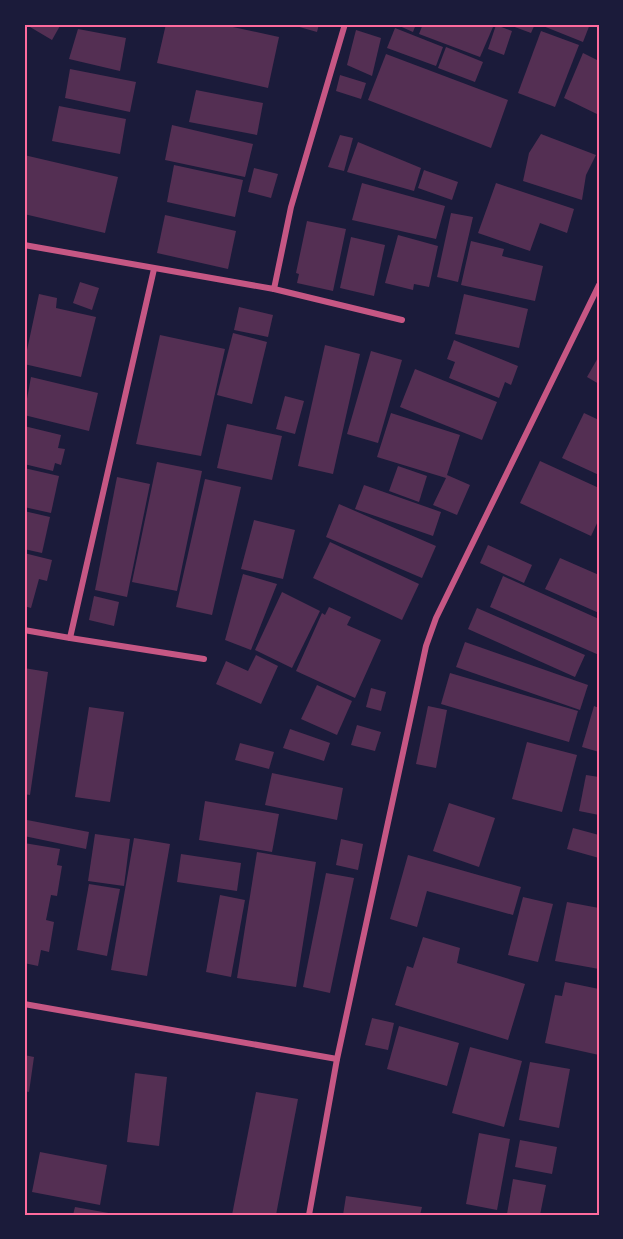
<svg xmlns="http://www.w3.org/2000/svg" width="623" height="1239" font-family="Spectral,serif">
<rect width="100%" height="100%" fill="#1b1b3a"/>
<g fill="#542f53">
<path d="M25,24H61L52,40Z"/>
<path d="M166,24H219L279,37L268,88L157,63Z"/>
<path d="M289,24H319L317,32Z"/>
<path d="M395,24H416L413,32Z"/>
<path d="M423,24H487L493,27L480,57L419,34Z"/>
<path d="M507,24H535L531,33Z"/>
<path d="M544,24H590L583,42L543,26Z"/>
<path d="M496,25L512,31L504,55L488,49Z"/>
<path d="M395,28L443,47L436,66L387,48Z"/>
<path d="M78,29L126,38L120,71L69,59Z"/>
<path d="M356,30L381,38L372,76L347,65Z"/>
<path d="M541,31L579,45L555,107L518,93Z"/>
<path d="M446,47L483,62L475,82L438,68Z"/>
<path d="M583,53L599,61V115L564,98Z"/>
<path d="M386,54L508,100L491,148L368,100Z"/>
<path d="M70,69L136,82L130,112L65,98Z"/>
<path d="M340,75L366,83L361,99L336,91Z"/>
<path d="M196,90L263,103L257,135L189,122Z"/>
<path d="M59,106L126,119L120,154L52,141Z"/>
<path d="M172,125L253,144L245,177L165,160Z"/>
<path d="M541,134L596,155L586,175L582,200L523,181L529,153Z"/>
<path d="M340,135L353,138L344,171L328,167Z"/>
<path d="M358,142L421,168L414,191L347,172Z"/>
<path d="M24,155L118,177L105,233L24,214Z"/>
<path d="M174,165L243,180L235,217L167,202Z"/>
<path d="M254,168L278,174L271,198L248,192Z"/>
<path d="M424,170L458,182L452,200L418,188Z"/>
<path d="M362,183L445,206L436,239L352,220Z"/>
<path d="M496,183L574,209L567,233L540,223L530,251L478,233Z"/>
<path d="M451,213L473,217L458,282L437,277Z"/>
<path d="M165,215L236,231L228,269L157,253Z"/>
<path d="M307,221L346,229L333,291L297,283L299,274L296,273Z"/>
<path d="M398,235L438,246L429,287L414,284L413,290L385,283Z"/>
<path d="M351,237L385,245L374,296L340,288Z"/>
<path d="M471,241L504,249L502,256L543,266L535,301L461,285Z"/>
<path d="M80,282L99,288L92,310L73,303Z"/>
<path d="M39,294L57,298L56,308L96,317L81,377L24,364Z"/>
<path d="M464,294L528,309L519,348L455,334Z"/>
<path d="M239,307L273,315L268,337L234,330Z"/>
<path d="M233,333L267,342L252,404L217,395Z"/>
<path d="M160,335L225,349L201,456L136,444Z"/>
<path d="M454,340L518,366L511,385L505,382L499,398L449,378L455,362L447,359Z"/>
<path d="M325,345L360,354L333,474L298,466Z"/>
<path d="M371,351L402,360L378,443L347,434Z"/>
<path d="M599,356V384L587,377Z"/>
<path d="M415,369L497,402L482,440L400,407Z"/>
<path d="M31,377L98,393L89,431L24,415Z"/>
<path d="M285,396L304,401L295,434L276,429Z"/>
<path d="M391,413L460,435L447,475L470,485L457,515L433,505L446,478L377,457Z"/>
<path d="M584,413L599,420V475L562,458Z"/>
<path d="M227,424L282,436L272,480L217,468Z"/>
<path d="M24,426L61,435L58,448L65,449L61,465L55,463L53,471L24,464Z"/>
<path d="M540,461L599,488V519L591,536L520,503Z"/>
<path d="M157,462L202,471L177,591L132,582Z"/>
<path d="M398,466L427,476L419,502L389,491Z"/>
<path d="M24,468L59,476L51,513L24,507Z"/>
<path d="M117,477L150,484L127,597L95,590Z"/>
<path d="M205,479L241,487L212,615L176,607Z"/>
<path d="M364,485L441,512L433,536L355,509Z"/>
<path d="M339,504L436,546L422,578L326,537Z"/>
<path d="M24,511L50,517L42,553L24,549Z"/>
<path d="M254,520L295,530L283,579L241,569Z"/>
<path d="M330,542L419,584L402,620L313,578Z"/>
<path d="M488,545L532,565L524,583L480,563Z"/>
<path d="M24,553L52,560L47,581L39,579L31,608L24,606Z"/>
<path d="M560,558L599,575V613L545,589Z"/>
<path d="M243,574L277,584L251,650L225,640Z"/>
<path d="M503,576L599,619V655L490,607Z"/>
<path d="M282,592L320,611L292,668L255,650Z"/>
<path d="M94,596L119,602L114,626L89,620Z"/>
<path d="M329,607L351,617L347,625L381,640L355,698L296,671L322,613L325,615Z"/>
<path d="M477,608L585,655L575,677L468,629Z"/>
<path d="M465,642L588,685L580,710L456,667Z"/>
<path d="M256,655L278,666L261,704L216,684L226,661L248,671Z"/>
<path d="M24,668L48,672L30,795L24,794Z"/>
<path d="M450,673L578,711L569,742L441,704Z"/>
<path d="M317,685L352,701L337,735L301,719Z"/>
<path d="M371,688L386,692L381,711L366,707Z"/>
<path d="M428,706L447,710L436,768L416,764Z"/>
<path d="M594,706L599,708V752L582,747Z"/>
<path d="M89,707L124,712L110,802L75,797Z"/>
<path d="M357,725L381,732L375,751L351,745Z"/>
<path d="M290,729L330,743L324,761L283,748Z"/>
<path d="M527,742L577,755L562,812L512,799Z"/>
<path d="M240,743L274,752L269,769L235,760Z"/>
<path d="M272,773L343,788L337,820L265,805Z"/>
<path d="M586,775L599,777V815L579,811Z"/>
<path d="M205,801L279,814L272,852L199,840Z"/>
<path d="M449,803L495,818L479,867L433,851Z"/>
<path d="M27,820L89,832L86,849L24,836Z"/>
<path d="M573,828L599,835V858L567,849Z"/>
<path d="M95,834L130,839L124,886L88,881Z"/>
<path d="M134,838L170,844L147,976L111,970Z"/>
<path d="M341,839L363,844L358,870L336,865Z"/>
<path d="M24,843L60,849L57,865L62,866L57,896L51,895L46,920L54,922L49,952L41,950L38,966L24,963Z"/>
<path d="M257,852L316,862L296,987L237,978Z"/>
<path d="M181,854L241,863L237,891L177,882Z"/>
<path d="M408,855L521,887L513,915L427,891L417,927L390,919Z"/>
<path d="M326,873L354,878L330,993L303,987Z"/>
<path d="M89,884L120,889L107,956L77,950Z"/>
<path d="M220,895L245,900L231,977L206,972Z"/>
<path d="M523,897L553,904L538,962L508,955Z"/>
<path d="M567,902L599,908V969L555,961Z"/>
<path d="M423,937L460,948L457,963L525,984L508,1040L395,1005L407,966L413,968Z"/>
<path d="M565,982L599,989V1055L545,1043L555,995L562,996Z"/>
<path d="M372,1018L394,1023L388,1050L365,1045Z"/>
<path d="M399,1026L459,1043L447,1086L387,1069Z"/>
<path d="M470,1047L522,1061L504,1127L452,1113Z"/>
<path d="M24,1055L34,1057L29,1092L24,1091Z"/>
<path d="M530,1062L570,1069L559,1128L519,1120Z"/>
<path d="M135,1073L167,1077L159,1146L127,1142Z"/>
<path d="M256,1092L298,1099L276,1215H232Z"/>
<path d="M479,1133L510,1139L497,1210L466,1204Z"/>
<path d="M520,1140L557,1147L552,1174L515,1167Z"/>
<path d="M40,1152L107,1165L100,1205L32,1192Z"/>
<path d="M513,1179L546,1185L540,1215L507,1214Z"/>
<path d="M346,1196L422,1207L420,1215H343Z"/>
<path d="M75,1207L114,1214V1215H73Z"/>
</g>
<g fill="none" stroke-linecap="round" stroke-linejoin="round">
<g stroke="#c65784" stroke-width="6">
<path d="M24,245L274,289L291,207L345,24"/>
<path d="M274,289L402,320"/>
<path d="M24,630L70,638L154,269"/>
<path d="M70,638L204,659"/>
<path d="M24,1004L337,1059"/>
<path d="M309,1215L337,1059L426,646L436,618L599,285"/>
</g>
</g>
<rect width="623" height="1239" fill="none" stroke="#1b1b3a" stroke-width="51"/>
<rect x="26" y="26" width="572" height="1188" fill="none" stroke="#ff6b9d" stroke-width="2"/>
</svg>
